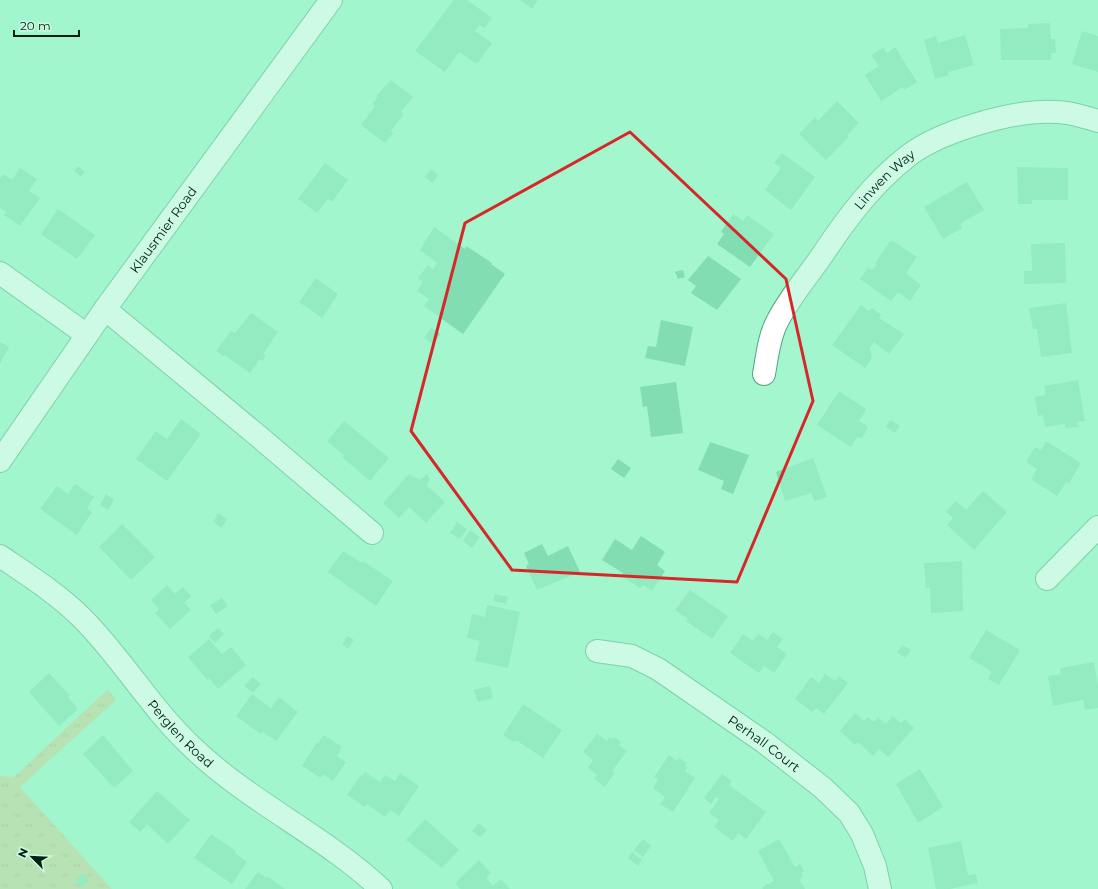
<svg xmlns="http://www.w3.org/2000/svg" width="1098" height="889" font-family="Montserrat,sans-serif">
<defs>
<pattern id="park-tufts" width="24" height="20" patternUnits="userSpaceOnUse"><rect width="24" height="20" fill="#d0ca94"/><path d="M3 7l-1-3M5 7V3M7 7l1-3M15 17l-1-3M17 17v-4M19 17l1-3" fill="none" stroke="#b1ad7f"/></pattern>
</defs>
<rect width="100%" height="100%" fill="#a3f6cd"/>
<path fill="url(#park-tufts)" d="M108,689L116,700L20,787L112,889H0V776L14,777Z"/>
<g fill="#82ddb2">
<path d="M454,0H467L492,18L484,28L480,25L475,31L492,43L477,64L459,52L445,72L415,51Z"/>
<path d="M520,0H538L532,9Z"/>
<path d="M1050,23L1051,39H1055L1056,53H1051V60H1001L1000,29L1028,28V24Z"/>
<path d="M1082,31L1098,36V72L1072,64Z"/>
<path d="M965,35L974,65L948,72L949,75L935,79L924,40L936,36L938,43Z"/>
<path d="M895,47L917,82L904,90L903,87L881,101L865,75L879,66L871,55L883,48L887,53Z"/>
<path d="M391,80L413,97L401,112L404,114L391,131L393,133L385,143L361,125L375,106L372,104L378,97L376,96Z"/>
<path d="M837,101L859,123L847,135L849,137L826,160L799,134L815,117L818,121Z"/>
<path d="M782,153L815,177L791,210L765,190L781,168L774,163Z"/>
<path d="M325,163L348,180L332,202L328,199L317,213L298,199Z"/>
<path d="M78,166L85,172L81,177L74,171Z"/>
<path d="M1017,167L1068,168V200H1032V204H1018Z"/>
<path d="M20,168L37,179L29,191L40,198L20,226L4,215L6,212L0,208V179L3,174L12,180Z"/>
<path d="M431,169L438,175L432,183L425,177Z"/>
<path d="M967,182L984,210L960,224L962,228L943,239L924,207Z"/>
<path d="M58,209L95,235L77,259L41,234Z"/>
<path d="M733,214L743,221L747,215L774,234L750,267L717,244L724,234L721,232Z"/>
<path d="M434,227L465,249L466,246L492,263L491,264L505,274L463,334L424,306L429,299L417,291L423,282L418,278L428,265L433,269L437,263L420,250Z"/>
<path d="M891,240L917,257L906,273L921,285L910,301L898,292L891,301L860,279L868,268L872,270L877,264L875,263Z"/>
<path d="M1065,243L1066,283L1024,284V271H1032L1031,244Z"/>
<path d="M708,256L741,279L717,310L691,293L696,286L688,280Z"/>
<path d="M683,270L685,277L678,279L675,272Z"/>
<path d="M316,278L338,294L322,318L299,302Z"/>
<path d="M1066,303L1072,353L1041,357L1037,329H1033L1029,308Z"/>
<path d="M861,305L869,311L872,308L881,315L879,318L904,334L889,354L874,342L870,348L872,358L865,368L832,345Z"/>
<path d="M251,313L278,332L263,354L266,356L262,361L260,359L250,373L224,355L223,356L216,351L231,331L235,333Z"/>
<path d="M661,320L693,327L685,366L645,358L648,346L656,347Z"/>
<path d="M431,328L440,334L433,344L424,338Z"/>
<path d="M0,342L9,347L0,364Z"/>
<path d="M1078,380L1085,421L1077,422L1078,427L1065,428V424L1045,427L1043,415L1038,416L1035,397L1046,395L1044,386Z"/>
<path d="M676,382L683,433L651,437L647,406L643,407L640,387Z"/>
<path d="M839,391L866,409L859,421L867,426V429L862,438L857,437L851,447L817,425Z"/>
<path d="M181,419L201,434L167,481L136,459L156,431L167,439Z"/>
<path d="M890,420L900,426L895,433L886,427Z"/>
<path d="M344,421L389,458L370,481L342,457L344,455L327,441Z"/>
<path d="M1046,441L1081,463L1069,483L1066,482L1057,496L1031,479L1037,469L1026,462L1035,447L1041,450Z"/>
<path d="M710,442L749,455L733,494L721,489L724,481L698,470Z"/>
<path d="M813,458L827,497L814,501L811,493L785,501L776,472Z"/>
<path d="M618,459L631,468L624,478L611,469Z"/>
<path d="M409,474L420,480L427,474L430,480L426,485L445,502L426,523L409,507L399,518L383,503Z"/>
<path d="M75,484L94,497L87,508L92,512L77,535L40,509L57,486L68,494Z"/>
<path d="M983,491L1007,512L974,550L947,525L953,518L946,512L956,501L966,510Z"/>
<path d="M106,494L114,500L108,510L100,505Z"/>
<path d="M218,513L227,519L222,528L213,522Z"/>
<path d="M457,522L467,529L460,539L450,533Z"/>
<path d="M122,524L155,557L131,580L99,547Z"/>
<path d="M470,530L480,537L472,548L463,541Z"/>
<path d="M641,536L665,552L657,565L665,571L652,591L643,585L640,588L621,576L623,573L602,560L615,539L632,550Z"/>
<path d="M542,544L548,556L568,546L580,572L537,590L526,566L529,564L524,553Z"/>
<path d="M343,551L362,563L363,561L393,581L376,606L328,572Z"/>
<path d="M962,561L963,611L931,613L930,588H926L924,563Z"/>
<path d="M167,585L175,594L183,587L191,596L184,603L191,610L170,629L155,613L159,609L151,600Z"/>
<path d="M690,590L728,616L712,639L686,621L688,619L675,610Z"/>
<path d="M495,594L508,597L506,604L493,601Z"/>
<path d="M222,598L228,606L216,614L210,605Z"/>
<path d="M487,605L520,612L508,668L475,661L480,641L467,638L472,614L485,617Z"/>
<path d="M218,628L224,634L215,643L209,636Z"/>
<path d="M986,630L1020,650L999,685L988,679L992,672L969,658Z"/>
<path d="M773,632L783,639L777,647L787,654L774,673L764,666L759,673L730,653L743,634L753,641L758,634L767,640Z"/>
<path d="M348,636L354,640L348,649L342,644Z"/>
<path d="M209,639L222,654L231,647L246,665L218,689L209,678L207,680L188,657Z"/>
<path d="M902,645L911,650L905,658L897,652Z"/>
<path d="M1094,662L1098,686V708L1085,710L1083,700L1053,706L1048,676L1061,674L1060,668Z"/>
<path d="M49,673L70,696L68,697L78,709L59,726L29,692Z"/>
<path d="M825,674L835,681L839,676L848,683L824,714L816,708L812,712L795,699L811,677L819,683Z"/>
<path d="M253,677L261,684L253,693L244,686Z"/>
<path d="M490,686L493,698L478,702L474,690Z"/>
<path d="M252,694L271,708L279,697L298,712L276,741L263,732L261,734L236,716Z"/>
<path d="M523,704L562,730L543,758L516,740L514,742L503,735Z"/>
<path d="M855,713L864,721L868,717L874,722L878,717L886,724L893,716L901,723L905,719L914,728L888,757L879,749L873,756L858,742L855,745L840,731Z"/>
<path d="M597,734L607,741L609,737L612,739L614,737L621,742L619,745L627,751L612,771L614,773L605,787L594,779L597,775L588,768L593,760L583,752Z"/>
<path d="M103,735L133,771L114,788L83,754Z"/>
<path d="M324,735L342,747L337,756L346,762L333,781L323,774L321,778L302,766L317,742L318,743Z"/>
<path d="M669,755L677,761L679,758L687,763L685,766L688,767L685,771L695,778L673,812L660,804L665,797L653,788L658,780L654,777Z"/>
<path d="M920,769L943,807L918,823L896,784Z"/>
<path d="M365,772L380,782L385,775L395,781L400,773L419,786L399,816L390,810L385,817L367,804L365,807L347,795L361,775L362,776Z"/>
<path d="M722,774L732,781L729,785L766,812L746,839L738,833L733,841L714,827L719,820L709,813L719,799L716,797L711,804L704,798Z"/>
<path d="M157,791L190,820L168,844L147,824L140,832L129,822Z"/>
<path d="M425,819L459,850L442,868L406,840Z"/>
<path d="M479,823L487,830L480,837L472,831Z"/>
<path d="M211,834L236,851L235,853L247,862L232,884L194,858Z"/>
<path d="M643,839L651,846L643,857L634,850Z"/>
<path d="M779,839L795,867L800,864L804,871L801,873L803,877L799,879L805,889H763L762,887L774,881L758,851Z"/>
<path d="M961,841L968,875L976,874L978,883L950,889H936L928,848Z"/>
<path d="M632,852L642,860L638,866L628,858Z"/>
<path d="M479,860L491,873L486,878L493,886L501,879L510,889H460L455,883Z"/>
<path d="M258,872L266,878L267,876L285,889H245Z"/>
<path d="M82,874L89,880L82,888L76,881Z"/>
</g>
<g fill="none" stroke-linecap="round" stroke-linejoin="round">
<defs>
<g id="minor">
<path d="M0,273L87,335"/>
<path d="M105,309L257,435L372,533"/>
<path id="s1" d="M764,374C767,357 769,337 777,322C789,298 808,276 823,254C847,218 873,183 908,156C940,131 1016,109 1057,112C1071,112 1084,117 1098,121"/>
<path id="s2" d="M0,461L105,309L331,0"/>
<path id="s3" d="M0,556C28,575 58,594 82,618C121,657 150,707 190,745C247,801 322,834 381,889"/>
<path d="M1047,579L1098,527"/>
<path id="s4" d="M597,651L632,656L658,669L764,742L823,788L849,813L862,834L875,866L880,889"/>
</g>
</defs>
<use href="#minor" stroke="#51a47e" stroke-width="24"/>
<use href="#minor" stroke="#fff" stroke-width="22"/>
</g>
<path d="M0 0H1098V889H0ZM630,132L786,279L813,401L737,582L512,570L411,431L465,223Z" fill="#a3f6cd" fill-opacity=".55" fill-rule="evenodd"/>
<path fill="none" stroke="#d62828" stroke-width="3" stroke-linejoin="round" d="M630,132L786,279L813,401L737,582L512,570L411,431L465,223Z"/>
<g text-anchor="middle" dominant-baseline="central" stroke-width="3" stroke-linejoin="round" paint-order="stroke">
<g font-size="13" fill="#001f11" stroke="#cbfbe2">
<text stroke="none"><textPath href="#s1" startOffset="233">Linwen Way</textPath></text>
<text stroke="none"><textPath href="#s2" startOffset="283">Klausmier Road</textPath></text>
<text stroke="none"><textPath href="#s3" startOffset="255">Perglen Road</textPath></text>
<text stroke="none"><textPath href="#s4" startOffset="194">Perhall Court</textPath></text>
</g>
</g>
<g transform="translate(32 857) rotate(294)" stroke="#cbfbe2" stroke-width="3" paint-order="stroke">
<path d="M0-3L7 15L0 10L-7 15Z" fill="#001f11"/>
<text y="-6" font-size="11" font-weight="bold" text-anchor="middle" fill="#001f11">N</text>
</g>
<path d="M14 30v6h65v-6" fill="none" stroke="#001f11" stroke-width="2"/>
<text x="20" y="30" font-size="12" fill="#001f11" stroke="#cbfbe2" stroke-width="3" paint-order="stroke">20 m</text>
</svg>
